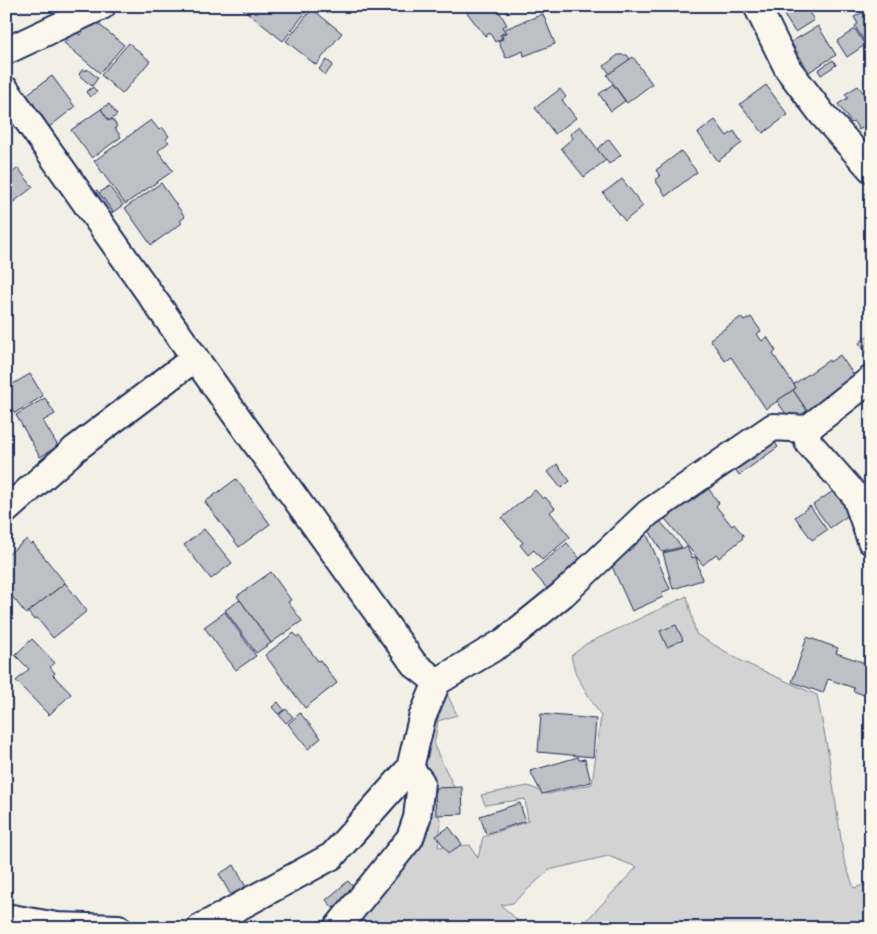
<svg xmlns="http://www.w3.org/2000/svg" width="877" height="934" font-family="'Architects Daughter',sans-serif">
<rect width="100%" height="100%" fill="#f2efe6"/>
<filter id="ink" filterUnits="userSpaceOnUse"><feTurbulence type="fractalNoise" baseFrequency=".02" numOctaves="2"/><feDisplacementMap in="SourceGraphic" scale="10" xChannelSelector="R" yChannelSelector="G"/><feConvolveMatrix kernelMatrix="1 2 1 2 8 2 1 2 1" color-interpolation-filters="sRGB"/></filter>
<g filter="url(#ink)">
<path fill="#d2d3d2" stroke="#768198" d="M687,596L696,634L743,662L817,695L829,757L844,860L854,888L871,883V928H561L586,921L637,867L608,856L549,870L513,903L501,905L526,928H351L430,801L423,756L437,695L447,694L457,715L438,721L434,746L457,793L435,803L441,823L438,847L470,845L478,858L483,837L528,821L525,799L485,805L481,795L528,786L548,794L592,784L601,716L576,675L571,656L586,644Z"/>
<g fill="#bdc0c4" stroke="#1b2f5e">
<path d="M239,6H299L306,12L283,41Z"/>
<path d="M462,6H496L507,25L502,27L505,32L500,35L502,38L495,42L490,33L485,36Z"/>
<path d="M778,6H805L814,20L795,32Z"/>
<path d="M871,8V40L865,43L855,26L858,24L854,17Z"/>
<path d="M312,9L342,33L316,65L286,41Z"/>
<path d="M543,14L555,44L524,56L523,51L506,58L498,41L503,39L502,35L507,33L505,29Z"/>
<path d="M89,23L93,27L97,23L124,45L100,73L64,43L74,31L80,35Z"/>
<path d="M818,26L836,55L809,72L791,42Z"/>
<path d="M855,29L865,45L847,57L837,41Z"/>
<path d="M129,43L150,61L122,94L101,75Z"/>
<path d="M618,55H627L630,59L610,74L604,66Z"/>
<path d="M633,57L652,84L627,103L607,75Z"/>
<path d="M327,60L333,65L325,75L319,69Z"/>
<path d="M833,60L836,65L821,75L818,70Z"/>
<path d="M83,69L86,71L87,69L98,78L92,86L81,77L79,74Z"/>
<path d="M52,76L75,107L49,127L26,95Z"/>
<path d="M613,84L625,101L611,111L599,94Z"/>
<path d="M766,85L788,115L763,133L740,104Z"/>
<path d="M858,86L869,99L871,97V122L859,130L854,122L851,123L838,104L848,98L845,94Z"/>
<path d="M93,87L97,92L90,97L86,92Z"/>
<path d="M560,89L566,97L562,100L576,118L555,134L535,108Z"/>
<path d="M109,104L117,115L109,121L101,109Z"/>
<path d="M101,109L109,121L112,119L117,126L115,128L121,137L92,158L71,130Z"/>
<path d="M151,120L159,130L162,127L169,136L166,139L169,142L158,151L173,171L125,204L94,161Z"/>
<path d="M715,120L727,136L734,131L742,143L718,161L698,133Z"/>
<path d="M580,126L606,160L584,177L561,148L573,138L570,134Z"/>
<path d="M609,139L621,155L609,164L597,149Z"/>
<path d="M681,151L697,172L666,196L655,180L660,176L656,170Z"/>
<path d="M18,168L33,187L6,208V178Z"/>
<path d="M622,179L643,206L625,221L603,193Z"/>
<path d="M161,183L185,217L180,221L182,223L151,245L125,208Z"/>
<path d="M109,186L123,205L113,212L99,193Z"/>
<path d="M97,190L113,212L106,217L90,195Z"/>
<path d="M741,317L744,321L751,317L761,331L757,334L762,341L767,337L776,351L773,354L796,388L766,409L731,357L725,361L710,339Z"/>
<path d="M871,333V358L859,343Z"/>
<path d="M840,355L858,381L810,415L793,390L796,388L794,384L829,360L830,362Z"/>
<path d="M30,374L43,396L15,413L6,398V388Z"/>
<path d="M793,390L810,415L790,420L777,401Z"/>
<path d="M45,398L55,414L43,421L58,446L40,457L16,415Z"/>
<path d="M772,438L778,447L739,475L733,466Z"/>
<path d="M557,464L570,481L561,488L548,472Z"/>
<path d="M236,479L270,524L239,547L205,502Z"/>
<path d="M707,483L710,487L708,488L719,503L716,506L732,526L734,524L743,535L742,539L719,558L716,554L703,565L662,515Z"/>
<path d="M840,486L856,510L830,528L813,505Z"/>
<path d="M535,490L543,499L545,497L555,508L550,512L570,537L542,560L534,550L528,555L520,545L523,543L502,518Z"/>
<path d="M810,506L827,530L812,540L795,517Z"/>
<path d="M659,520L682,547L662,552L647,527Z"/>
<path d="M204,529L232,563L211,579L184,545Z"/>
<path d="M645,530L670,589L661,593L663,597L632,611L610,562Z"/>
<path d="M27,539L31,545L33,543L65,583L26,614L8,591L11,588L6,582V556Z"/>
<path d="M567,543L584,564L550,592L532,571Z"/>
<path d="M687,547L692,558L696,557L702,580L673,589L663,553Z"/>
<path d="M271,572L291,600L288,602L302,621L271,643L237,596Z"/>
<path d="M65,583L87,611L53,638L37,618L34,620L28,612Z"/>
<path d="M240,600L271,643L256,653L225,610Z"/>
<path d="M225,612L256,656L236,670L204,627Z"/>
<path d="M676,625L683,640L667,647L660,631Z"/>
<path d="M294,633L297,637L299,636L318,661L320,660L337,683L305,708L265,655Z"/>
<path d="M807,637L838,648L836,653L871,665V685L867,696L853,691L854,688L828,679L823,693L792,682Z"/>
<path d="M32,639L55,663L50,667L55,673L53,675L71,694L49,715L16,681L29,669L15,655Z"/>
<path d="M278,702L284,710L278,714L272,707Z"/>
<path d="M286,709L293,717L286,723L279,715Z"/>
<path d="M300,713L321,738L308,749L288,724Z"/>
<path d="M541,714L596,719L593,757L538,752Z"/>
<path d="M578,757L579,760L585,759L591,782L542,794L530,771Z"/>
<path d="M462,787L463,814L436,815L435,788Z"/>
<path d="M520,803L525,821L486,834L480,816Z"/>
<path d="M449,827L462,844L449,853L436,836Z"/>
<path d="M234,865L248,891L233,899L219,874Z"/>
<path d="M348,881L355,889L333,908L326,900Z"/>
</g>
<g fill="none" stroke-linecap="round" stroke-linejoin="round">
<defs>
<g id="minor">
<path d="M757,6L788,69L822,114L871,169"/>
<path d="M6,51L102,6"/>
<path d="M6,90L195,358L414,664L437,682"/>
<path d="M807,429L808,442L855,495L871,541"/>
<path d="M6,510L75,449L195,358"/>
<path d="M6,917L57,926L118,928"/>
<path d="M200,928L332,856L410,768L422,718L437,682L505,641L563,594L648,513L773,427L807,429L871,379"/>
<path d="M337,928L410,838L417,818L421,782L410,768"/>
</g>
</defs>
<use href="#minor" stroke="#1b2f5e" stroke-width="30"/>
<use href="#minor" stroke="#fbf7ec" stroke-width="26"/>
</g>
</g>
<rect width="877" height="934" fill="none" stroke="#fbf7ec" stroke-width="25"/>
<rect x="12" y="12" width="852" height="909" fill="none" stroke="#1b2f5e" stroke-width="2" filter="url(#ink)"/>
</svg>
